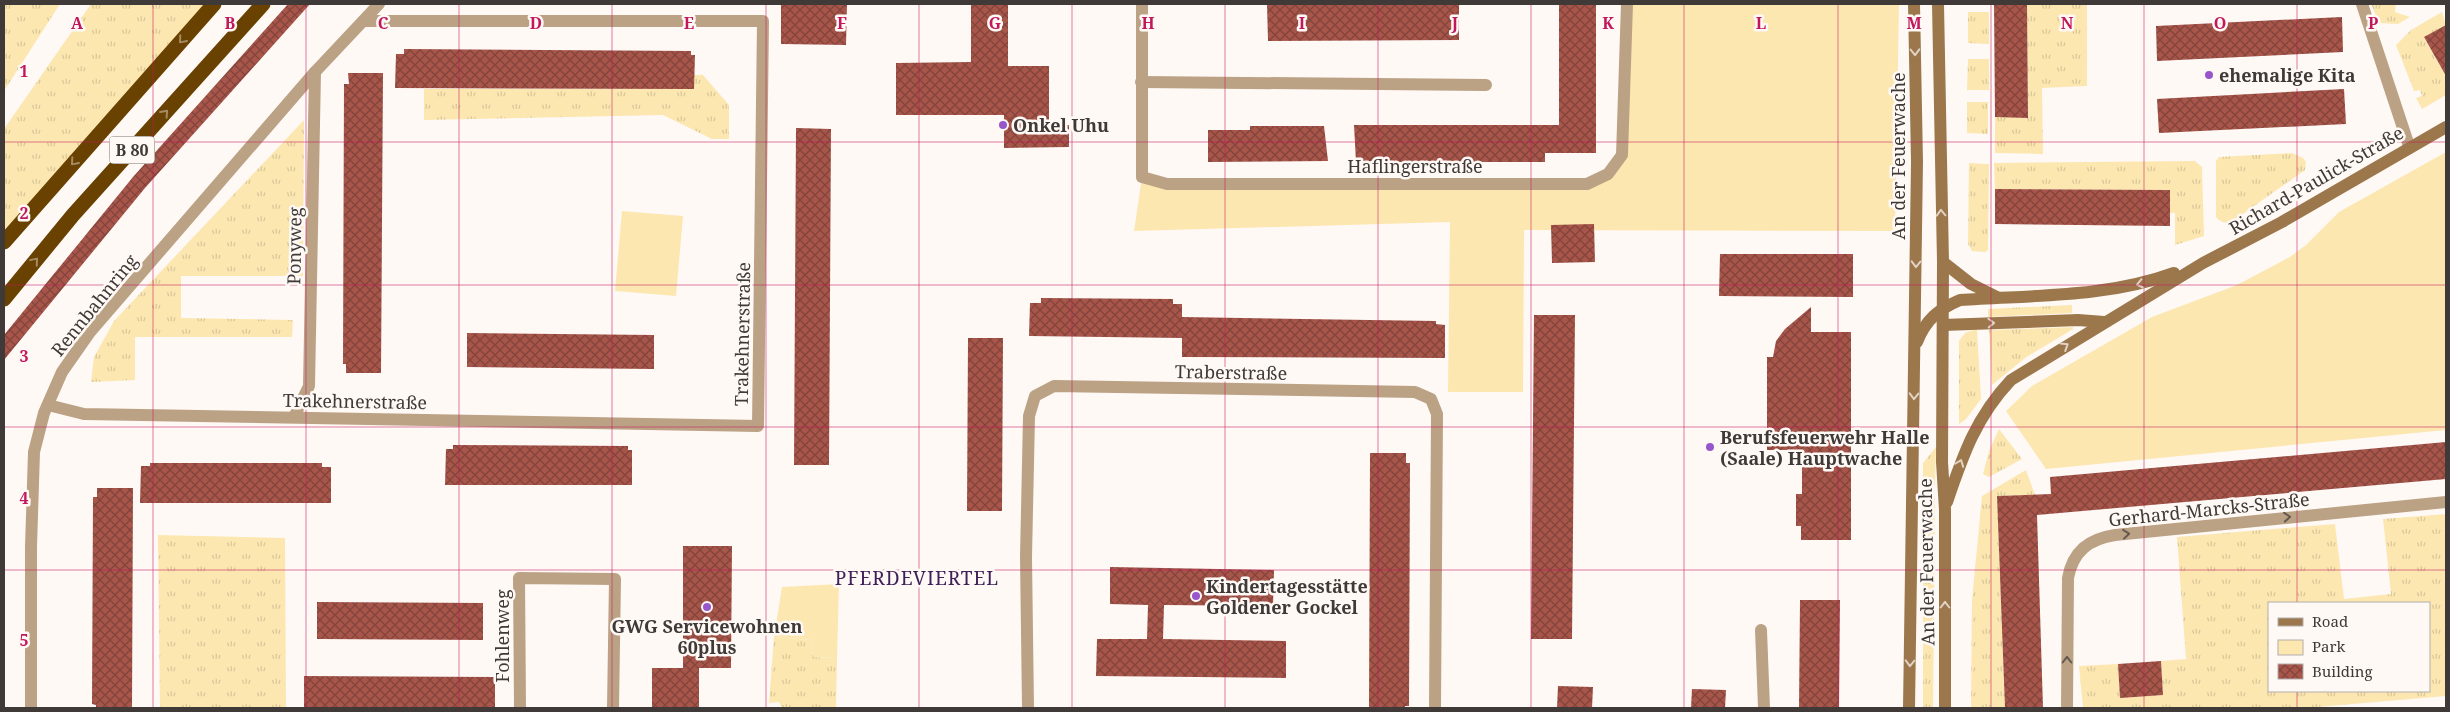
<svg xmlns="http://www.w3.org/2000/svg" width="2450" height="712" font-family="'Noto Serif',serif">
<defs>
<pattern id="grass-tufts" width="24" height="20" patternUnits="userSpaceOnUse" patternTransform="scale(1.25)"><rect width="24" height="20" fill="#fce7b1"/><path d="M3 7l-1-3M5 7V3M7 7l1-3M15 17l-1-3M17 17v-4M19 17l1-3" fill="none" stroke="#d9c799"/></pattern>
<pattern id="building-cross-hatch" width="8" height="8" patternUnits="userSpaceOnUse" patternTransform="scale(1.25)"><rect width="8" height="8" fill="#a8554a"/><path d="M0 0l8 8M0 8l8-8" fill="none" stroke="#83443c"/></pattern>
</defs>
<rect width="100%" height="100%" fill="#fff9f6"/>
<g fill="url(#grass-tufts)" fill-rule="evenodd">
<path d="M4,4H60L4,91Z"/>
<path d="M91,4H215L4,238V129Z"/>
<path d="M2027,4H2087V86L2042,88L2043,154L1995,153V117H2028Z"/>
<path d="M2371,4H2396L2395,12L2410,17L2398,24L2379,23Z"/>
<path d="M1968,12H1989V44L1968,43Z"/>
<path d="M2442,12L2446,25L2424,38L2443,71L2446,69V95L2422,109L2416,98L2422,96L2420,90L2414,91L2396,45L2411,30Z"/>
<path d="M1968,59H1989V90H1967Z"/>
<path d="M694,75H703L729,105V139H712L663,115L424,120V89H694Z"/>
<path d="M1967,102H1988V134L1967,133Z"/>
<path d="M304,120L303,276H181V318L293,320L292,337H135V380L91,382L94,357L114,321Z"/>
<path d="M2292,153L2303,158L2306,162L2305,170L2233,221C2226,224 2221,223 2216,217V161L2219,157Z"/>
<path d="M2195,161L2202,167L2204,236L2175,245V213H2170V190L1995,189L1994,163Z"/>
<path d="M1969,163L1989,164L1988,250L1986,252L1972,251L1968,244Z"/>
<path d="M2072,305V313L1988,317V309Z"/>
<path d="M2073,327V329L2025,358L1992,385L1989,330Z"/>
<path d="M1977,329L1981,399L1966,419L1959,424V341L1965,333Z"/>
<path d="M1999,429L2022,459L1989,477L1983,474L1989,451Z"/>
<path d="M1936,447L1935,485L1923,484V463Z"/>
<path d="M2026,470L2035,495L1997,496L2005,708H1971L1972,600L1982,496Z"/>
<path d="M1923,495L1935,496L1933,708H1923Z"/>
<path d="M2446,514V696L2306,708H2083L2079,666L2118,664L2120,697L2163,695L2161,661L2186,659L2177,537L2335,524L2344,599L2391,594L2383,519ZM2269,603H2429V691H2269Z"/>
<path d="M158,535L285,538L286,708H160Z"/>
<path d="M774,637L811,640L813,657L837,658L836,708H782L779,702L769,703Z"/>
</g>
<g fill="#fce7b1">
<path d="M1627,4H1899L1895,231L1524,230L1523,392H1448L1450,222L1134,231L1142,177L1167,184H1587L1622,155Z"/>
<path d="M2446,152V430L2046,469L2006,411L2032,386L2152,317L2237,285L2290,257L2306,245L2339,212Z"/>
<path d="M622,211L683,216L676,296L615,291Z"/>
<path d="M839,584L837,658L813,657L811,640L774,637L782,587Z"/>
</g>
<g fill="url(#building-cross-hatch)">
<path d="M288,4H310L145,188L4,360V335L133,177Z"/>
<path d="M781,4H847L846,45L781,44Z"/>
<path d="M971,4H1008V66H1049V126L1069,125V147L1004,148V115H896V63L971,62Z"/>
<path d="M1267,4H1459V40L1268,41Z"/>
<path d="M1559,4H1596V153H1545V162H1356L1354,125H1559Z"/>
<path d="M1994,4H2027L2028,118L1995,117Z"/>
<path d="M2342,17L2343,52L2157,61L2156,26Z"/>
<path d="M2446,25V76L2424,37Z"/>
<path d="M404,49L691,51V55H695L694,89L395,88L396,54H404Z"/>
<path d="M348,73H383L381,373H346V364H343L344,84H349Z"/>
<path d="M2344,89L2346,124L2159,133L2157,99Z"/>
<path d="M1250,126H1324L1328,161L1208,162V130H1250Z"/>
<path d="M796,128L831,129L829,465H794Z"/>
<path d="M1995,189L2170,190V226L1995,224Z"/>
<path d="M1594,224L1595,262L1552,263L1551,225Z"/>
<path d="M1720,254H1853V297L1719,296Z"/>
<path d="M1041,298L1173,299V304H1182V317L1436,321V324L1445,325V358L1182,357V338L1029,336L1030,303H1041Z"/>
<path d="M1811,307V332H1851V540H1801V526H1796V494H1802V450H1767V357H1773L1776,341L1785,329Z"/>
<path d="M1534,315H1575L1572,639H1531Z"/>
<path d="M467,333L654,335V369L467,367Z"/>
<path d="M968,338H1003L1002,511H967Z"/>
<path d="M2446,442V479L2037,515L2043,708H2005L1997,496L2051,494L2050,477Z"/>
<path d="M453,445L628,446V450H632V485H445L446,449H453Z"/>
<path d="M1370,453H1406V463H1410L1409,706H1405V708H1369Z"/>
<path d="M150,463H322V467H331V503H140L141,466H150Z"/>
<path d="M97,488H133L132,708H96V705L92,704L93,497H97Z"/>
<path d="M683,546H732L731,668H699V708H652V668H683Z"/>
<path d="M1110,567L1274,570L1273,606L1164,605L1163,639L1286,641V678L1096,676L1097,639H1147L1148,605L1110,604Z"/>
<path d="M1800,600H1840L1839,708H1799Z"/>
<path d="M317,602L483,603V640L317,639Z"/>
<path d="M2161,661L2163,695L2120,698L2118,664Z"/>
<path d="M304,676L495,677V708H304Z"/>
<path d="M1558,686L1593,687L1592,708H1557Z"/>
<path d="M1692,689L1726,690L1725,708H1691Z"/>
</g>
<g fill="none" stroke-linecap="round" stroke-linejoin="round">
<g stroke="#bca285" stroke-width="12">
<path d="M1142,4V177L1167,184H1587L1608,174L1622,155L1627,4"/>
<path d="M2362,4L2409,146"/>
<path d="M1141,82L1486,85"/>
<path d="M48,405L84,414L758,426L763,21H364"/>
<path d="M294,417L309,386L315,72"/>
<path d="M1761,630L1764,708"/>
<path d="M31,708V547L34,452L44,413L62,372L90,332L315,72L379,4"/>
<path d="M520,708L519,578L615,579L613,708"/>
<path d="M1028,708L1026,557L1029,416L1035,396L1054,386L1415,392L1431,399L1437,414L1435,708"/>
<path d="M2067,708L2068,578C2073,551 2089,539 2115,535L2446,502"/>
</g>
<g stroke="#9c774c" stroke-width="12">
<path d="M1938,4L1943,262L1942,462L1945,510V708"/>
<path d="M1943,262L1971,284L1997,297"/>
<path d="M1943,325L2078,320L2104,322"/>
<path d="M1917,342C1926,319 1939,309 1960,300C2032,295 2106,298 2174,273"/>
<path d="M1947,502C1963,455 1976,417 2011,380L2203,263L2282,222L2446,127"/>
<path d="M1909,708L1917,162L1914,4"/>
</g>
<g stroke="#694101" stroke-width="15">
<path d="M4,242L214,4"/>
<path d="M4,299L73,215L263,4"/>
</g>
</g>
<defs><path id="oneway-chevron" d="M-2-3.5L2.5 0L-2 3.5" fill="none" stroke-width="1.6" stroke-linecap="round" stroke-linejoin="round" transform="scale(1.25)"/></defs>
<g stroke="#a58b63">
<use href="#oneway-chevron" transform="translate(182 40) rotate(131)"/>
<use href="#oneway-chevron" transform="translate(165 113) rotate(-48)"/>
<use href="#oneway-chevron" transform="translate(74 162) rotate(131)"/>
<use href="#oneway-chevron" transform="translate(35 261) rotate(-50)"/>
</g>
<g stroke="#e1d2c3">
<use href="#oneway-chevron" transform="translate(1915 52) rotate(89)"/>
<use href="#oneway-chevron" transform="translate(1941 213) rotate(-92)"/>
<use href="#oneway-chevron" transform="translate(1916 264) rotate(91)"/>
<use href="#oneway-chevron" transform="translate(2140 284) rotate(168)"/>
<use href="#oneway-chevron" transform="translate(1991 323) rotate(-2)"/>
<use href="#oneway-chevron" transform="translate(2065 346) rotate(-32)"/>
<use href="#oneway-chevron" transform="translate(1914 396) rotate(91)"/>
<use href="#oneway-chevron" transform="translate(1960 463) rotate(-69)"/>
<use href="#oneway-chevron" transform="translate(1945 605) rotate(-90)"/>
<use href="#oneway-chevron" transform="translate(1910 663) rotate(91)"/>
</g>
<g stroke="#64594e">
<use href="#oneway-chevron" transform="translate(2287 517) rotate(-5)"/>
<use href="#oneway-chevron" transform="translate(2126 534) rotate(-6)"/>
<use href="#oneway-chevron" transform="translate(2067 660) rotate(-90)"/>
</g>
<path fill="none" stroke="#c2185b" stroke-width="1" stroke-opacity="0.55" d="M153,4V708M306,4V708M459,4V708M612,4V708M766,4V708M919,4V708M1072,4V708M1225,4V708M1378,4V708M1531,4V708M1684,4V708M1838,4V708M1991,4V708M2144,4V708M2297,4V603M4,142H2446M4,285H2446M4,427H2446M4,570H2446M2297,691V708"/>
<g fill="#9856cb" stroke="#fff9f6" stroke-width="2">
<circle cx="2209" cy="75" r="5"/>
<circle cx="1003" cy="125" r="5"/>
<circle cx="1710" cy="447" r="5"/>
<circle cx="1196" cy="596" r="5"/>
<circle cx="707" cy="607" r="5"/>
</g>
<g text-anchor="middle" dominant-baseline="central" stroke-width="5" stroke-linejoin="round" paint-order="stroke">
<rect fill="#fff9f6" stroke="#797370" stroke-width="1" x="109.5" y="136.5" width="45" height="27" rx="4"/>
<g font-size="16" font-weight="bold" fill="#3f3a37">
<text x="132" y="150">B 80</text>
</g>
<g font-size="18" font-weight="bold" fill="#3f3a37" stroke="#fff9f6" text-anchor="start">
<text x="2219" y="75">ehemalige Kita</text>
<text x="1013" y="125">Onkel Uhu</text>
<text x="1720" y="437">Berufsfeuerwehr Halle<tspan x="1720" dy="21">(Saale) Hauptwache</tspan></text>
<text x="1206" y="586">Kindertagesstätte<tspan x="1206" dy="21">Goldener Gockel</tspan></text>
<text x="707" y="626" text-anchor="middle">GWG Servicewohnen<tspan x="707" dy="21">60plus</tspan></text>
</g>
<g font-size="18" fill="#3f3a37" stroke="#fff9f6">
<text transform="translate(1898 156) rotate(-90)">An der Feuerwache</text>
<text x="1415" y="166">Haflingerstraße</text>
<text transform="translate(2316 180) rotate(-30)">Richard-Paulick-Straße</text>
<text transform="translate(294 246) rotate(-89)">Ponyweg</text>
<text transform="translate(94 305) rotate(-51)">Rennbahnring</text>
<text transform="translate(742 334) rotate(-89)">Trakehnerstraße</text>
<text transform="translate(1231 372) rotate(1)">Traberstraße</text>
<text transform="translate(355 401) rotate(1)">Trakehnerstraße</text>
<text transform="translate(2209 509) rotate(-6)">Gerhard-Marcks-Straße</text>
<text transform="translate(1926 562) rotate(-91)">An der Feuerwache</text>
<text transform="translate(502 636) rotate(-90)">Fohlenweg</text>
</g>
<g font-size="19" letter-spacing="1" fill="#402058" stroke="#fff9f6">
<text x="917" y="578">PFERDEVIERTEL</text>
</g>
</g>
<g font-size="16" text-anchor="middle" font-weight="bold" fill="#c2185b" stroke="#fff9f6" stroke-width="5" stroke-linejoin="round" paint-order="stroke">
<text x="77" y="29">A</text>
<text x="230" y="29">B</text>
<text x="383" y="29">C</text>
<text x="536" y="29">D</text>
<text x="689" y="29">E</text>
<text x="842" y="29">F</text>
<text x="995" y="29">G</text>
<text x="1148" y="29">H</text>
<text x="1302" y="29">I</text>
<text x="1455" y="29">J</text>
<text x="1608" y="29">K</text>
<text x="1761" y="29">L</text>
<text x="1914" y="29">M</text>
<text x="2067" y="29">N</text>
<text x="2220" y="29">O</text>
<text x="2373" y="29">P</text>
<text x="24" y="77">1</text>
<text x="24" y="219">2</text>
<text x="24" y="362">3</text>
<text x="24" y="504">4</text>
<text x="24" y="646">5</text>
</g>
<rect width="2450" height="712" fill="none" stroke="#3f3a37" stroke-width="10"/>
<rect x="2268" y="602" width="162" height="90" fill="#fff9f6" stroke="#b2adaa"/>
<rect x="2278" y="618" width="25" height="8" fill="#9c774c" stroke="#b2adaa"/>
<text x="2312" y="627" font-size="15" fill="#3f3a37">Road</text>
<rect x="2278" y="640" width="25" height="15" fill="#fce7b1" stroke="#b2adaa"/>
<text x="2312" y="652" font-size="15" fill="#3f3a37">Park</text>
<rect x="2278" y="664" width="25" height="15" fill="url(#building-cross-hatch)" stroke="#b2adaa"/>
<text x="2312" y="677" font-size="15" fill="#3f3a37">Building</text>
</svg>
